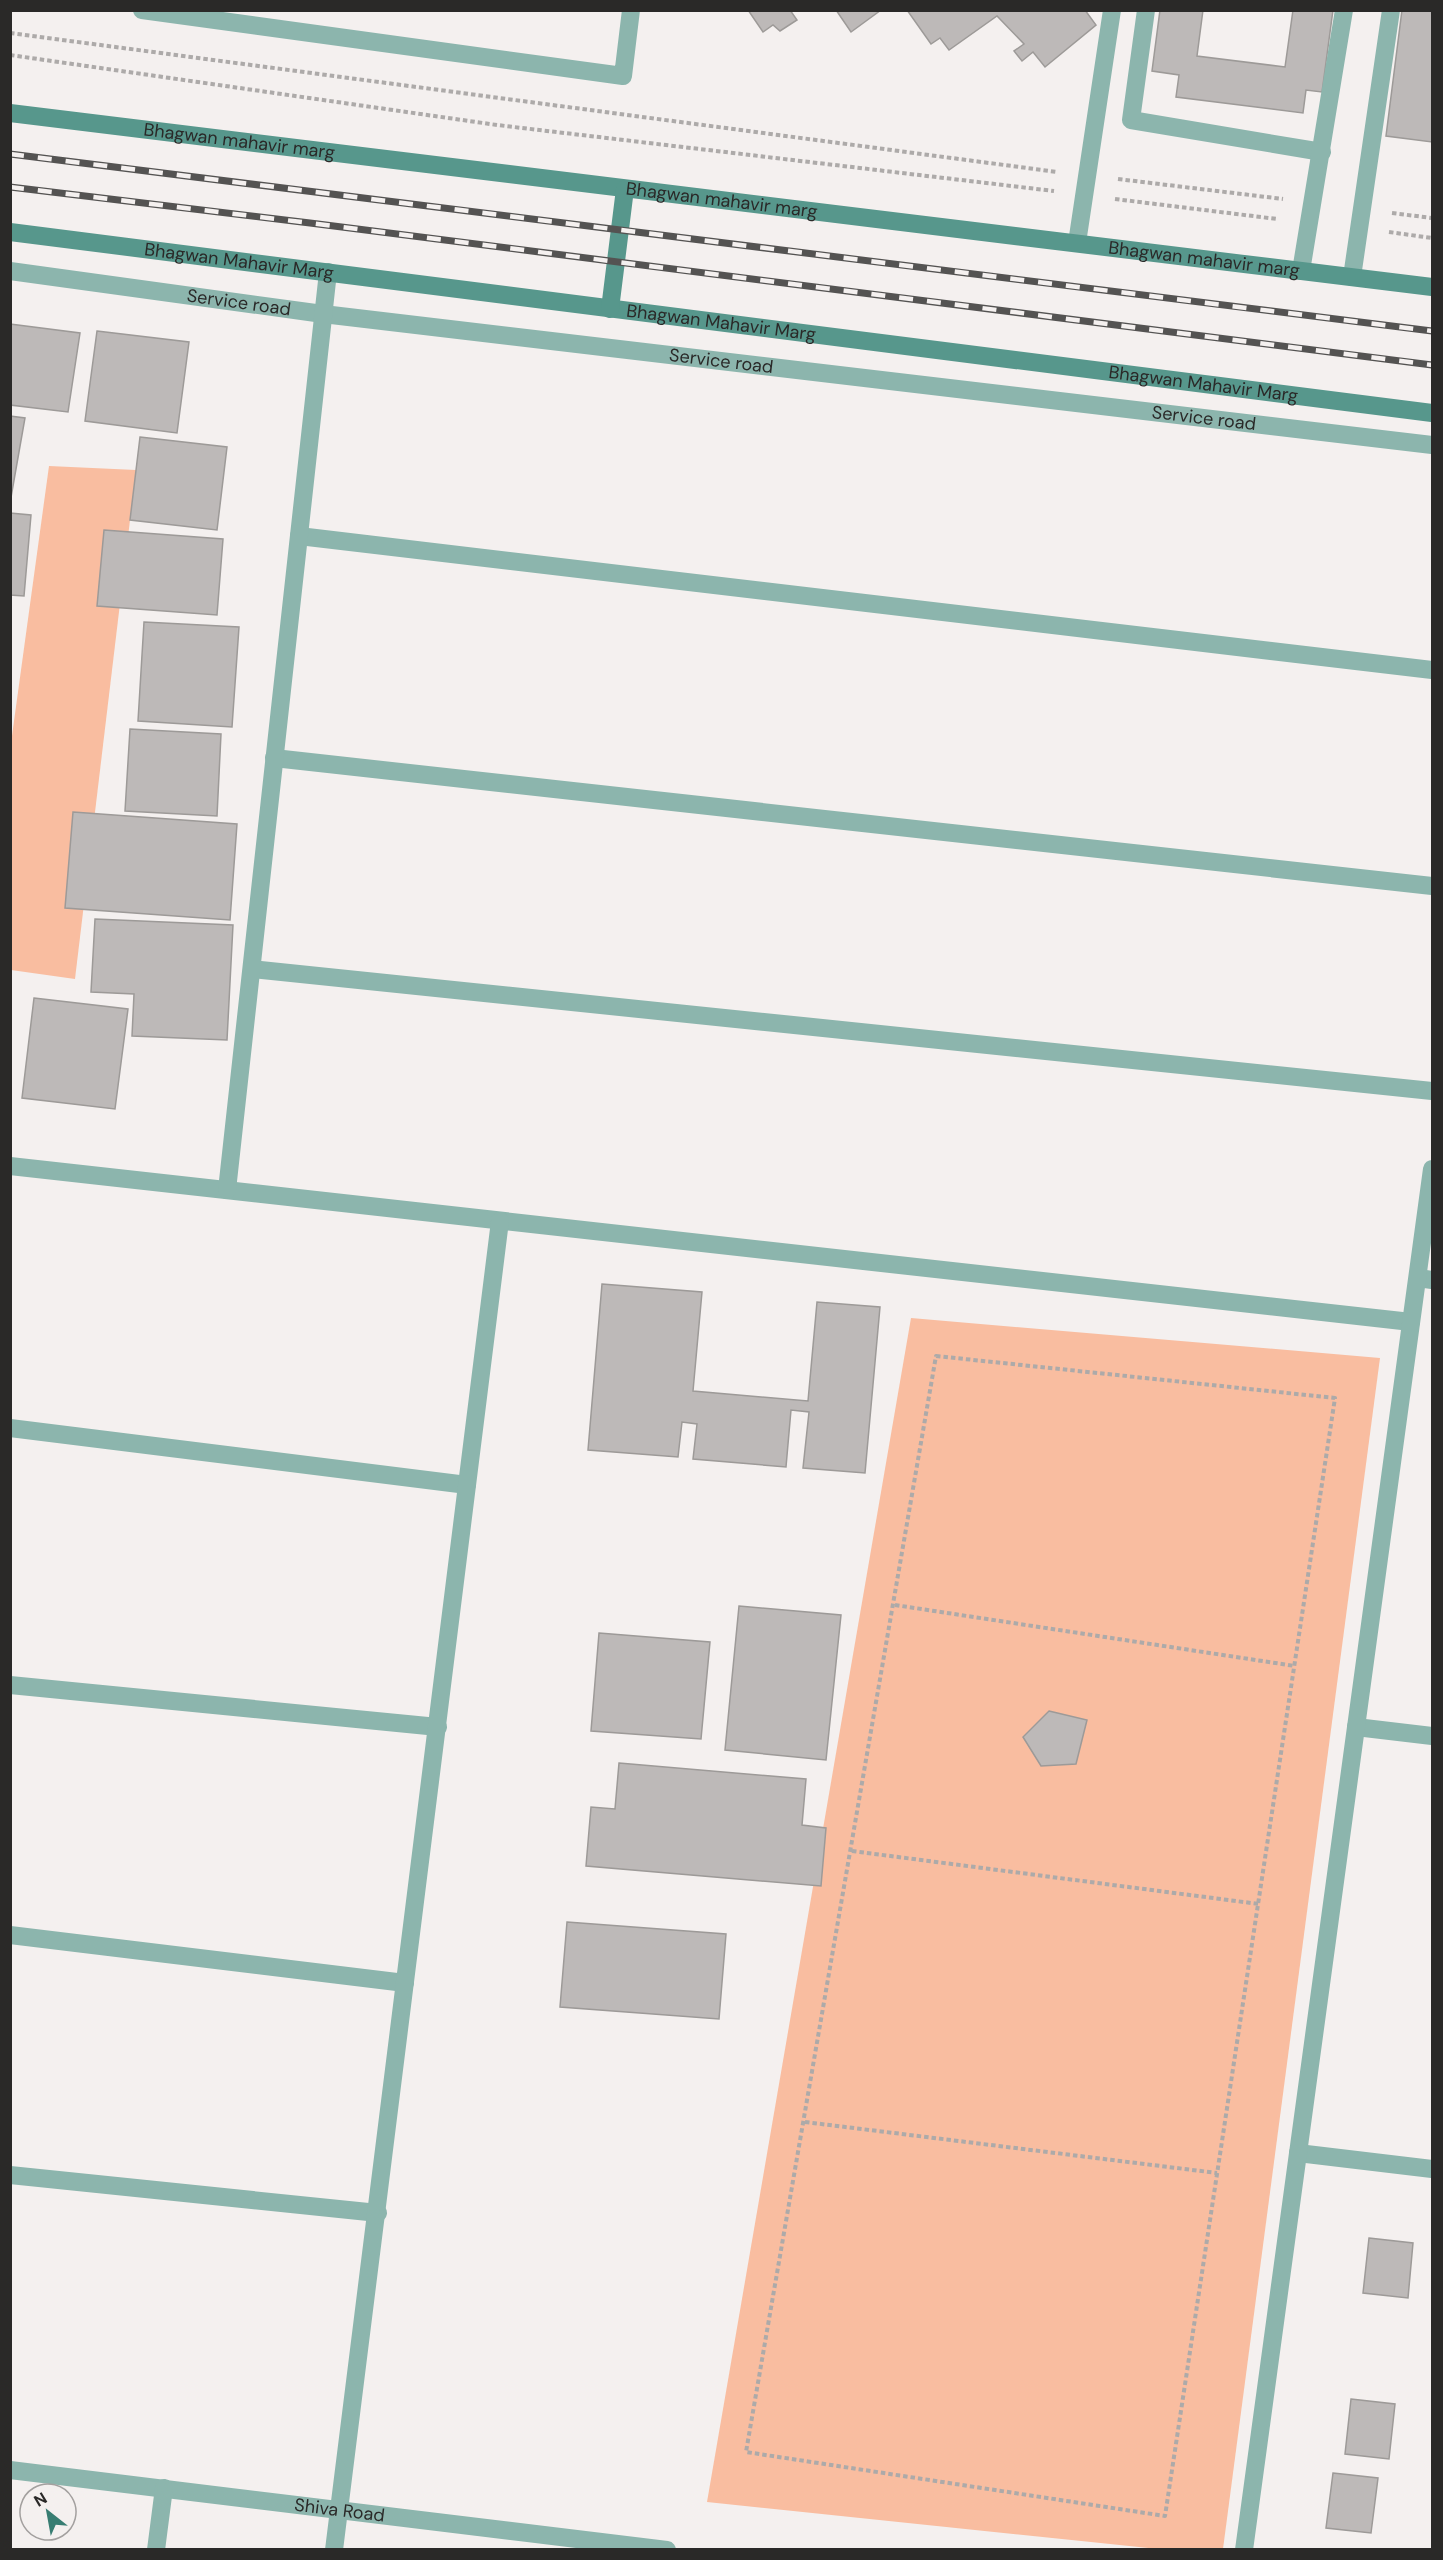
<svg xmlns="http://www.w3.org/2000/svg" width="1443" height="2560" font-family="'DM Sans',sans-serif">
<rect width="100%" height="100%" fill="#f4f0ef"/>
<g fill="#f9bda0">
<path d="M49,466L136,470L75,979L11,970V743Z"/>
<path d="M911,1318L1380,1358L1223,2549H1158L707,2502Z"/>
</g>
<g fill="#bdb9b8" stroke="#9d9a98" stroke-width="1.5">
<path d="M748,10H790L797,20L780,31L773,25L763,32Z"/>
<path d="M836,10H881L851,32Z"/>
<path d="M907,10H1085L1096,25L1045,67L1033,52L1022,61L1014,51L1024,44L997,16L949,50L940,38L931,44Z"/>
<path d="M1160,10H1203L1197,56L1285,67L1293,10H1333L1322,92L1306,90L1303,113L1176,97L1179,75L1152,71Z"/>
<path d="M1402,10H1432V142L1386,136Z"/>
<path d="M10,324L80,333L68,412L10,405Z"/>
<path d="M97,331L189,342L177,433L85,421Z"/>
<path d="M10,416L25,418L10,503Z"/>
<path d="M140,437L227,447L217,530L130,520Z"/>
<path d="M10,513L31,515L24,596L10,595Z"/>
<path d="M104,530L223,539L217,615L97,606Z"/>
<path d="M144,622L239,627L232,727L138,721Z"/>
<path d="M130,729L221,734L217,816L125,811Z"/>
<path d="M73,812L237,824L230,920L65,908Z"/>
<path d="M95,919L233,925L227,1040L132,1036L134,994L91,992Z"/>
<path d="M34,998L128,1009L115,1109L22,1098Z"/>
<path d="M602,1284L702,1292L693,1391L808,1401L817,1302L880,1307L865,1473L803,1468L809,1412L791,1410L786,1467L693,1459L697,1424L682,1422L678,1457L588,1450Z"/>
<path d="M739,1606L841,1615L826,1760L725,1750Z"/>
<path d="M599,1633L710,1642L701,1739L591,1731Z"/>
<path d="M1049,1711L1087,1720L1076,1764L1041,1766L1023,1737Z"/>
<path d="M619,1763L806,1779L802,1825L826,1828L821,1886L586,1866L591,1807L615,1809Z"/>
<path d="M567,1922L726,1934L719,2019L560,2007Z"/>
<path d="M1369,2238L1413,2243L1408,2298L1363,2293Z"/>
<path d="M1351,2399L1395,2404L1389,2459L1345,2454Z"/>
<path d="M1333,2473L1378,2478L1371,2533L1326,2528Z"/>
</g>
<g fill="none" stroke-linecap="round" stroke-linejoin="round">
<g stroke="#adaaa9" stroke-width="4" stroke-dasharray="4.5 3" stroke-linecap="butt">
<path d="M10,33L1057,172"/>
<path d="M10,55L497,125L1054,191"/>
<path d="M1118,179L1283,199"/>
<path d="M1115,199L1277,219"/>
<path d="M1392,213L1432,218"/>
<path d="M1389,232L1432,238"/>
<path d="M936,1356L1335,1398L1165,2516L746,2452Z"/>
<path d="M895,1605L1295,1666"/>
<path d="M852,1851L1259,1904"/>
<path d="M805,2122L1217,2173"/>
</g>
<g stroke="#8cb5ad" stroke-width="18">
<path d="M1146,10L1131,120L1322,152"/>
<path d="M1077,243L1112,10"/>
<path id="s1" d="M10,271L323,314L1432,445"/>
<path d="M1301,271L1344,10"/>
<path d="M1352,277L1391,10"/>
<path d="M1418,1278L1432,1280"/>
<path d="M1298,2153L1432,2169"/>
</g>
<g stroke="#8cb5ad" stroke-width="18">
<path d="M142,10L623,76L631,10"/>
<path d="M299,536L1432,670"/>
<path d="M274,758L1432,886"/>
<path d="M252,969L1432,1091"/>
<path d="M10,1166L1411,1322"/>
<path d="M227,1190L328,272"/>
<path d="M10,1428L467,1485"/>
<path d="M10,1685L438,1727"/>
<path d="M1356,1727L1432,1736"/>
<path d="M10,1935L405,1983"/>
<path d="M10,2175L378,2213"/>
<path id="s2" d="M10,2470L667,2550"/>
<path d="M156,2550L164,2488"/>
<path d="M334,2550L500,1221"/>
<path d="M1244,2550L1432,1169"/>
</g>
<g stroke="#57978c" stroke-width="18">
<path id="s3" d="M10,113L1432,287"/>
<path id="s4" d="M10,232L1432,413"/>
<path d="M610,309L625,189"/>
</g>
<defs>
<g id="rail">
<path d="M10,154L1432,331"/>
<path d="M10,187L310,223L1432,365"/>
</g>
</defs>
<use href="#rail" stroke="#545352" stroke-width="7"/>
<use href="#rail" stroke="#f4f0ef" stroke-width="4.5" stroke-dasharray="14" stroke-linecap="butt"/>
</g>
<g text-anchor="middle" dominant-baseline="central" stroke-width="4.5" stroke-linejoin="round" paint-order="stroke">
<g font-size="18" fill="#2a2928" stroke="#f4f0ef">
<text stroke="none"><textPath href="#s3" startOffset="231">Bhagwan mahavir marg</textPath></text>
<text stroke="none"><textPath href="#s3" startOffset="717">Bhagwan mahavir marg</textPath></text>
<text stroke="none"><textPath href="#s3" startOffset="1203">Bhagwan mahavir marg</textPath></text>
<text stroke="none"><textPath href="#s4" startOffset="231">Bhagwan Mahavir Marg</textPath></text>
<text stroke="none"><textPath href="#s1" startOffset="231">Service road</textPath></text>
<text stroke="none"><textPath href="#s4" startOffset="717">Bhagwan Mahavir Marg</textPath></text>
<text stroke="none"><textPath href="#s1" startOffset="717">Service road</textPath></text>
<text stroke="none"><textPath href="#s4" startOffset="1203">Bhagwan Mahavir Marg</textPath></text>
<text stroke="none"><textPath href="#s1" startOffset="1203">Service road</textPath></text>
<text stroke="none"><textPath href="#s2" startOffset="332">Shiva Road</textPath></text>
</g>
</g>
<rect width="1443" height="2560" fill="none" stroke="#2a2928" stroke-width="24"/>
<g transform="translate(48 2512) rotate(329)"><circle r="28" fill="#f4f0ef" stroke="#a3a09f" stroke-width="1.5"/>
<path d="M0-4.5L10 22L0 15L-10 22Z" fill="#387d72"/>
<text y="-9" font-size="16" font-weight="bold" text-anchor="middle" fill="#2a2928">N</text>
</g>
</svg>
